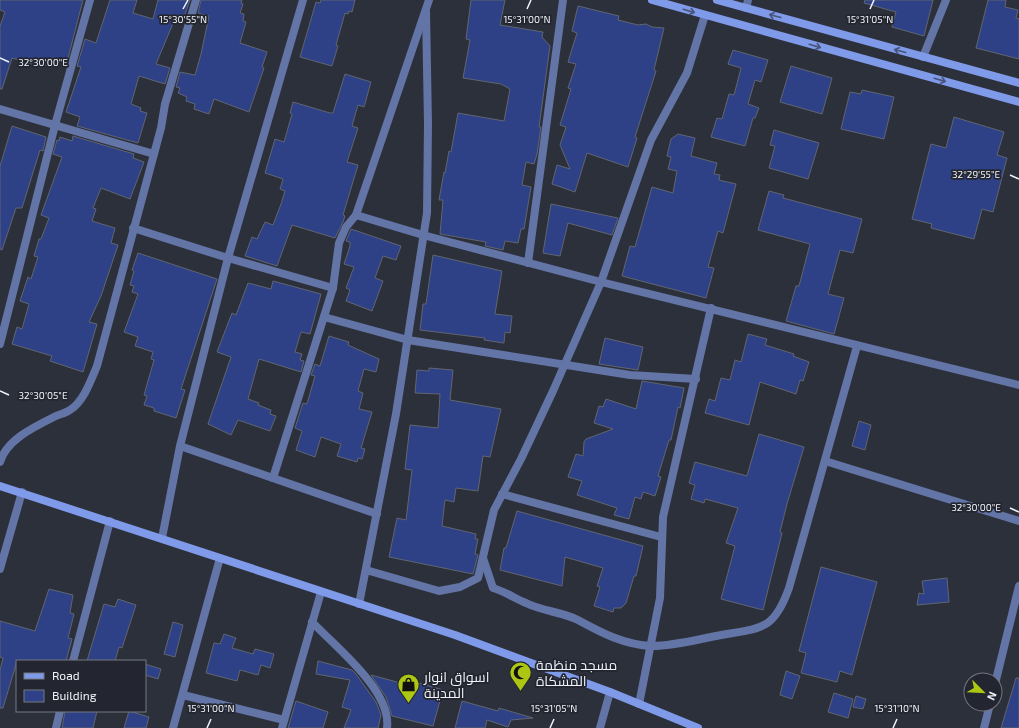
<svg xmlns="http://www.w3.org/2000/svg" width="1019" height="728" font-family="'Exo 2',Cairo,sans-serif">
<rect width="100%" height="100%" fill="#2c303a"/>
<g fill="#2e4187" stroke="#606570">
<path d="M0,0H83L67,62L54,58L52,67L42,64V67L12,58L2,89H0V26L5,12L0,10Z"/>
<path d="M110,0H137L133,13L153,19L158,0H190L182,23L174,21L156,64L170,68L165,84L139,76L131,104L141,108L140,111L147,113L138,143L77,126L80,117L66,112L81,67L77,66L85,39L96,43Z"/>
<path d="M201,0H242L241,3L243,4L240,13L244,14L243,21L246,22L240,43L267,52L262,67L264,68L249,112L214,99L209,114L194,109L195,104L186,101L187,97L178,93L180,88L176,87L180,72L195,75L201,54L209,16L198,13Z"/>
<path d="M321,0H355L352,12L349,11L348,14L345,13L336,45L338,46L332,66L300,57L316,2L320,3Z"/>
<path d="M471,0H505L500,25L543,32L542,37L550,46L539,127H541L537,154L534,164L526,162L522,185L531,187L524,229H521L518,243L505,241L503,250L485,246L486,242L440,234L443,200H439L444,172L445,173L449,151L451,152L458,113L504,121L510,89L501,84L463,78L470,40L466,39Z"/>
<path d="M865,0H933L924,36L892,27L896,12L864,3Z"/>
<path d="M988,0H1006L1005,7L1018,10L1016,18L1019,19V59L976,48Z"/>
<path d="M578,6L619,16L618,20L638,25L646,24L652,27L664,28L654,70L656,71L635,137L637,138L628,167L587,153L575,192L552,184L557,165L570,169L560,145L566,127L560,125L571,89L568,88L576,64L568,62L577,33L572,31Z"/>
<path d="M733,50L768,60L761,82L755,80L748,104L759,108L755,118H753L745,146L711,137L717,118L722,119L729,94L734,95L741,68L728,64Z"/>
<path d="M791,66L832,78L822,114L780,102Z"/>
<path d="M345,74L371,82L364,107L358,105L352,126L358,128L347,162L358,165L343,215L345,216L343,222L335,238L292,225L277,266L245,256L252,237L257,239L265,222L273,225L281,204L285,191L280,189L283,179L265,173L275,139L284,142L292,114L290,113L293,102L330,113H333Z"/>
<path d="M862,90L894,97L884,139L841,129L850,92L861,94Z"/>
<path d="M954,117L1004,132L997,155L1007,158L993,212L982,209L974,239L931,228L932,224L912,219L931,144L946,148Z"/>
<path d="M12,126L46,137L43,151L40,150L22,208H16L2,250L0,249V166Z"/>
<path d="M774,130L819,143L808,179L769,168L775,146L770,145Z"/>
<path d="M678,134L695,138L691,156L717,163L714,174L720,175L719,180L736,184L723,233L718,231L708,267L714,268L706,298L622,276L630,246L635,247L652,187L673,193L677,171L668,169L671,157L667,156L671,139Z"/>
<path d="M73,136L134,154L133,158L144,162L130,199L101,188L93,208L96,209L92,221L115,228L111,243L118,245L101,296L89,322L97,324L83,372L50,361L52,356L12,344L17,327L22,329L29,304L20,301L28,277L31,279L38,257L34,256L39,239H41L49,218L41,215L62,157L53,154L57,140L59,141L60,137L72,141Z"/>
<path d="M769,191L784,195L783,198L862,219L853,253L840,250L828,294L844,298L834,334L786,321L796,286H799L810,244L758,230Z"/>
<path d="M551,204L618,218L612,235L568,223L560,256L543,253Z"/>
<path d="M351,229L401,246L396,260L383,256L375,278L383,281L372,311L346,301L350,290L346,288L354,267L344,264L350,246V242L346,241Z"/>
<path d="M138,253L217,279L181,389L185,390L176,418L154,411V408L144,405L147,396L144,395L154,360L151,359L153,352L135,346L138,337L124,332L138,294L132,292L134,286L130,285L134,271L132,270Z"/>
<path d="M433,255L502,271L495,314L512,316L510,333L505,332L504,343L484,340L485,338L420,330L423,304H426Z"/>
<path d="M273,281L321,294L310,334L301,332L295,352L302,354L300,360L304,361L301,372L259,359L248,399L259,403L258,405L271,410L270,414L276,416L270,431L238,420L231,435L208,424L231,357L217,352L232,313L236,315L248,283L271,289Z"/>
<path d="M748,334L767,339L765,345L794,354L793,356L809,362L803,381L800,380L796,394L760,382L749,425L705,413L709,399L715,401L721,378L730,380L735,360L741,362Z"/>
<path d="M329,336L349,342L348,345L379,359L376,372L364,369L358,391L363,393L359,409L372,412L361,448L365,449L362,459L358,458L357,462L337,456L341,444L321,437L315,457L296,450L302,431L295,428L303,403L307,404L315,376L311,375L315,364L320,366Z"/>
<path d="M605,338L643,347L638,370L599,364Z"/>
<path d="M429,368L453,370L450,400L501,409L490,457L483,456L478,491L456,488L454,502L445,500L442,526L476,534L475,539H478L475,554L478,555L473,574L389,557L397,518L406,520L412,470L405,469L410,425L438,428L440,394L415,393L417,370L429,371Z"/>
<path d="M642,381L684,388L680,408L678,407L671,440H669L658,476L661,477L655,496L643,492L641,499L635,497L629,519L614,515L617,508L577,495L582,481L568,477L576,454L583,456L584,442L586,439L613,429L594,423L599,406L603,407L606,399L636,409Z"/>
<path d="M859,421L871,425L865,450L852,446Z"/>
<path d="M759,434L804,447L787,504L780,532L782,533L763,610L721,599L735,546L726,543L738,508L705,499L704,503L691,499L695,485L689,483L695,462L747,476Z"/>
<path d="M517,511L643,546L636,576H634L626,603L621,608H614L613,612L594,606L600,587L597,586L603,568L565,557L562,586L500,570L504,548H506Z"/>
<path d="M821,567L877,582L852,675L840,671L837,682L801,673L806,653L799,651Z"/>
<path d="M947,578L949,602L917,605L919,593L924,594L922,581Z"/>
<path d="M49,589L73,595L70,613L74,614L68,638L72,639L66,661H17L3,708H0V670L3,658L0,657V621L35,631Z"/>
<path d="M118,599L136,605L122,648L119,647L115,661H87L104,604L115,607Z"/>
<path d="M173,622L183,625L175,657L164,654Z"/>
<path d="M224,634L236,638L232,648L253,654L255,649L274,654L270,668L261,665L258,675L240,670L237,681L206,673L214,643L220,644Z"/>
<path d="M318,661L352,670L356,674L376,702L381,715L378,728H344L351,710L342,707L350,680L316,674Z"/>
<path d="M145,664L161,669L158,679L145,675Z"/>
<path d="M786,671L800,676L792,699L780,695Z"/>
<path d="M371,675L408,685L409,680L443,690L433,726L392,716L386,697Z"/>
<path d="M1016,678H1019V728H1001Z"/>
<path d="M834,693L853,699L848,718L828,712Z"/>
<path d="M856,696L866,699L863,709L853,707Z"/>
<path d="M296,701L328,712L323,728H288Z"/>
<path d="M462,701L498,711L499,708L533,718L511,720L508,727L487,720L485,728H455Z"/>
<path d="M65,711H97L93,728H62Z"/>
<path d="M129,711L149,717L146,728H124Z"/>
</g>
<g fill="none" stroke-linecap="round" stroke-linejoin="round">
<g stroke="#6374a6" stroke-width="8">
<path d="M746,8L748,0"/>
<path d="M923,57L946,0"/>
<path d="M0,109L154,154"/>
<path d="M356,215L423,235L601,282L1019,385"/>
<path d="M133,228L228,258L333,288"/>
<path d="M528,263L563,0"/>
<path d="M324,317L408,340L630,375L696,379"/>
<path d="M0,344L55,125L90,0"/>
<path d="M180,446L377,514"/>
<path d="M825,461L1019,521"/>
<path d="M0,462C7,439 36,426 56,416C60,414 66,413 70,410C84,401 91,380 97,366L161,128L165,104L196,0"/>
<path d="M273,478L333,288L339,243L346,227L356,215L429,0"/>
<path d="M502,494L661,537"/>
<path d="M162,538L180,446L228,258L303,0"/>
<path d="M483,558L493,588C506,592 514,598 526,603C542,611 562,612 578,620C602,633 624,645 652,646C675,646 699,639 721,635C762,628 774,630 789,588L857,346"/>
<path d="M0,569L22,492"/>
<path d="M366,570L439,591L460,587L478,578L494,510L521,459L553,391L601,282L651,140L687,73L705,15"/>
<path d="M359,604L396,414L427,213L428,124L426,11"/>
<path d="M312,622C336,647 392,691 387,728"/>
<path d="M73,661L110,521"/>
<path d="M995,684L1019,586"/>
<path d="M183,695L284,720"/>
<path d="M639,704L660,598L663,517L711,308"/>
<path d="M56,728L60,711"/>
<path d="M173,728L220,558"/>
<path d="M282,728L321,592"/>
<path d="M600,728L610,692"/>
<path d="M984,728L990,704"/>
</g>
<g stroke="#7f9ae9" stroke-width="8">
<path d="M652,0L1019,102"/>
<path d="M717,0L1019,83"/>
<path d="M0,486L455,635L610,692L698,728"/>
</g>
</g>
<defs><path id="oneway-shaft" d="M-6 0H5M1.5-3L5.5 0L1.5 3" fill="none" stroke-width="1.6" stroke-linecap="round" stroke-linejoin="round"/></defs>
<g stroke="#48547a">
<use href="#oneway-shaft" transform="translate(689 11) rotate(16)"/>
<use href="#oneway-shaft" transform="translate(775 16) rotate(-165)"/>
<use href="#oneway-shaft" transform="translate(815 46) rotate(16)"/>
<use href="#oneway-shaft" transform="translate(900 51) rotate(-165)"/>
<use href="#oneway-shaft" transform="translate(940 80) rotate(16)"/>
</g>
<path fill="none" stroke="#f0f3f9" stroke-width="1.5" d="M183,9L188,0M527,9L531,0M870,9L874,0M0,58L9,62M1010,175L1019,179M0,391L9,395M1010,508L1019,512M207,728L211,719M550,728L554,719M893,728L897,719"/>
<defs>
<symbol id="mosque-pin" viewBox="-11 -11 22 30"><path d="M0 17L-7.5 6A9.5 9.5 0 1 1 7.5 6Z" fill="#acc613" stroke="#232630"/><path d="M3.5-4.9A6 6 0 1 0 3.5 4.9A5 5 0 1 1 3.5-4.9Z" fill="#111"/></symbol>
<symbol id="shop-pin" viewBox="-11 -11 22 30"><path d="M0 17L-7.5 6A9.5 9.5 0 1 1 7.5 6Z" fill="#acc613" stroke="#232630"/><path d="M-5-2.5h2.3a2.7 3.5 0 0 1 5.4 0H5L5.5 6h-11ZM-1.5-2.5h3a1.5 2.3 0 0 0-3 0Z" fill="#111"/></symbol>
</defs>
<g fill-rule="evenodd">
<use href="#mosque-pin" x="508" y="660" width="25" height="34"/>
<use href="#shop-pin" x="396" y="672" width="25" height="34"/>
</g>
<g text-anchor="middle" dominant-baseline="central" stroke-width="3.5" stroke-linejoin="round" paint-order="stroke">
<g font-size="14" fill="#f0f3f9" stroke="#232630" text-anchor="start">
<text x="536" y="664">مسجد منظمة<tspan x="536" dy="16">المشكاة</tspan></text>
<text x="424" y="676">اسواق انوار<tspan x="424" dy="16">المدينة</tspan></text>
</g>
</g>
<g font-size="10" text-anchor="middle" fill="#f0f3f9" stroke="#232630" stroke-width="3.5" stroke-linejoin="round" paint-order="stroke">
<text x="527" y="23">15°31'00"N</text>
<text x="870" y="23">15°31'05"N</text>
<text x="183" y="23">15°30'55"N</text>
<text x="43" y="66">32°30'00"E</text>
<text x="976" y="178">32°29'55"E</text>
<text x="43" y="399">32°30'05"E</text>
<text x="976" y="511">32°30'00"E</text>
<text x="211" y="712">15°31'00"N</text>
<text x="554" y="712">15°31'05"N</text>
<text x="897" y="712">15°31'10"N</text>
</g>
<rect x="16" y="660" width="130" height="52" fill="#232630" stroke="#757880"/>
<rect x="24" y="673" width="20" height="6" fill="#7f9ae9" stroke="#757880"/>
<text x="52" y="680" font-size="12" fill="#f0f3f9">Road</text>
<rect x="24" y="690" width="20" height="12" fill="#2e4187" stroke="#757880"/>
<text x="52" y="700" font-size="12" fill="#f0f3f9">Building</text>
<g transform="translate(983 692) rotate(114)"><circle r="19" fill="#232630" stroke="#757880"/>
<path d="M0-3L7 15L0 10L-7 15Z" fill="#acc613"/>
<text y="-6" font-size="11" font-weight="bold" text-anchor="middle" fill="#f0f3f9">N</text>
</g>
</svg>
